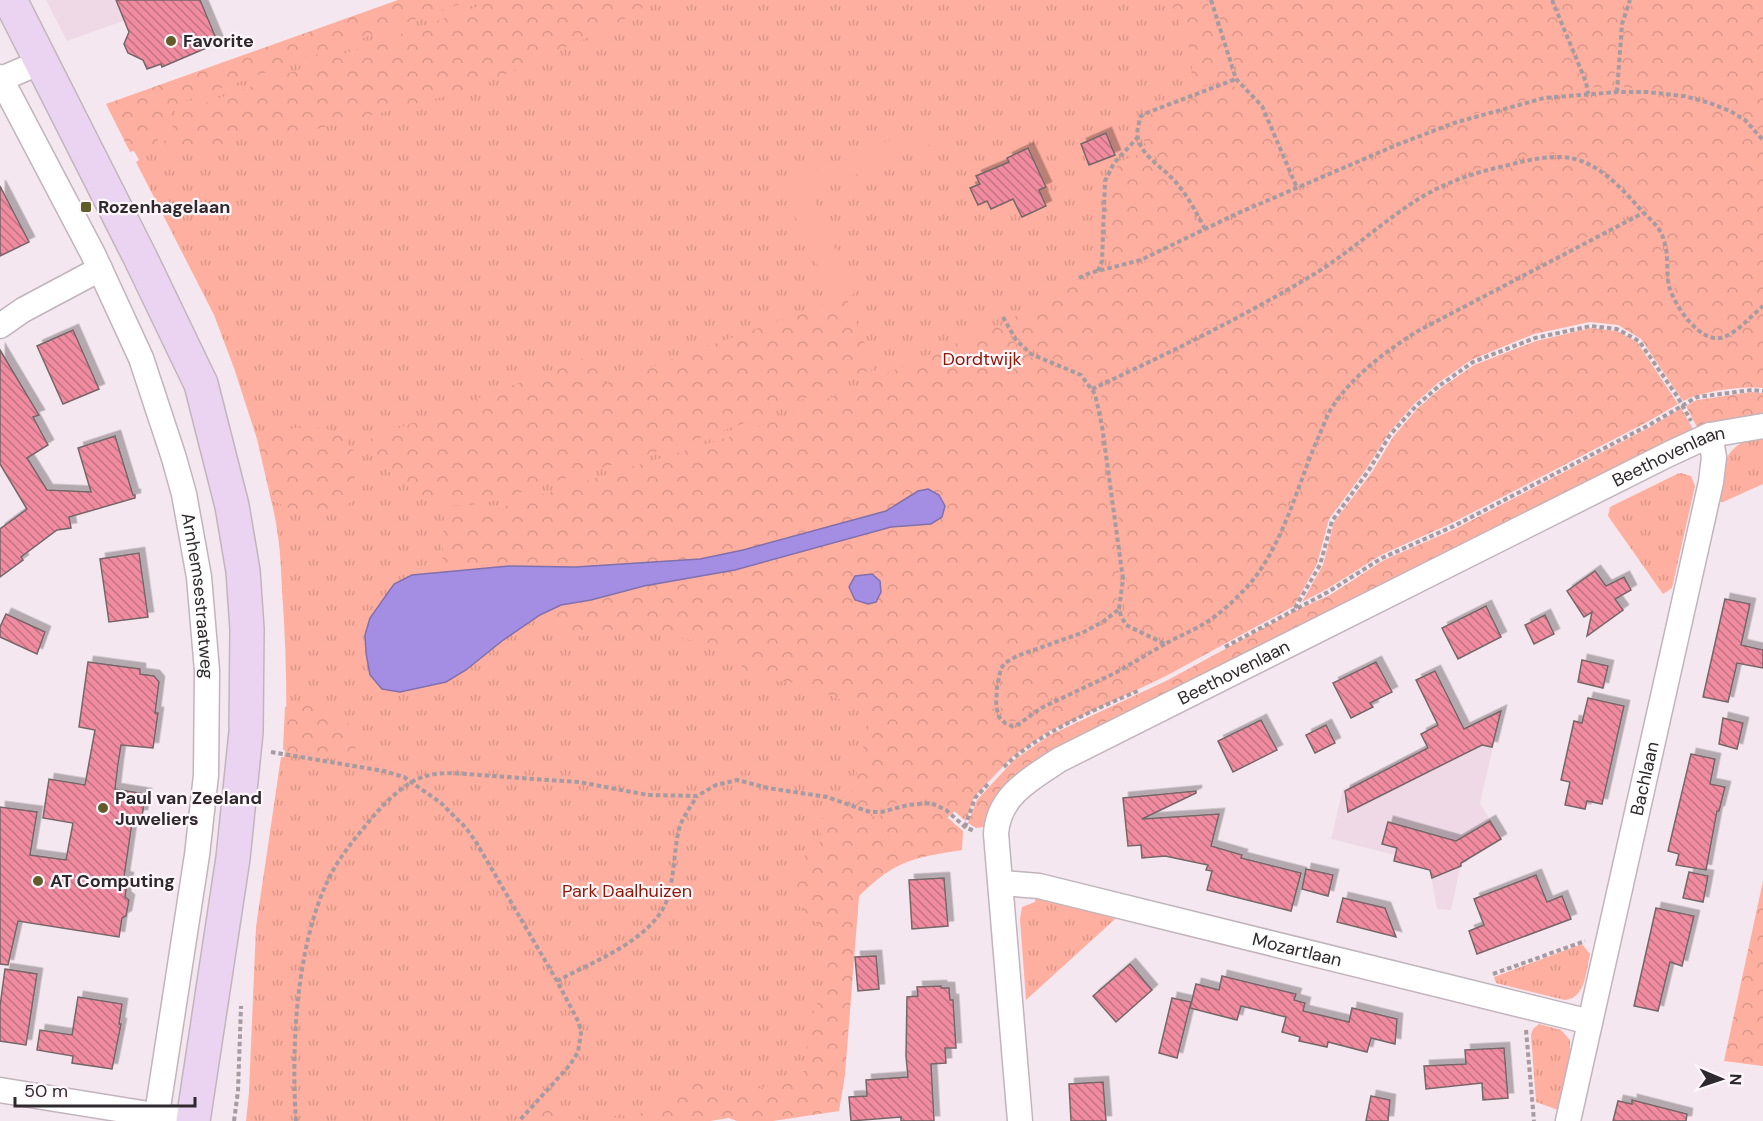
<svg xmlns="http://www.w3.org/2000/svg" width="1763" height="1121" font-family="'DM Sans',sans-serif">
<defs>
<pattern id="grass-tufts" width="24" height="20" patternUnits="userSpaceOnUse" patternTransform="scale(1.5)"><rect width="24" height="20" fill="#feaf9f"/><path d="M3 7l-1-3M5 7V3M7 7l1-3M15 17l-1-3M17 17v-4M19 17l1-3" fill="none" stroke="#da9789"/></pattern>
<pattern id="forest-crowns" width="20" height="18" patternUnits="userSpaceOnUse" patternTransform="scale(1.5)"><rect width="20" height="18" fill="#feaf9f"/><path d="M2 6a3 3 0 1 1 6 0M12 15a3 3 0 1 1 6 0" fill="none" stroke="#da9789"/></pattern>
<pattern id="building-back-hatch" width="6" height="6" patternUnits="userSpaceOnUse" patternTransform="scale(1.5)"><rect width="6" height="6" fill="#f08ba0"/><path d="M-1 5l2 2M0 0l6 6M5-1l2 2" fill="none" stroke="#c37283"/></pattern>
<filter id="shadow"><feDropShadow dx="5.5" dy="-5.5" stdDeviation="0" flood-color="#0004"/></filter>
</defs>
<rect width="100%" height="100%" fill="#f5e7ef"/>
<g fill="#efd9e6">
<path d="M46,0H182L67,41Z"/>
<path d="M1502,709L1480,803L1502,840L1461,864L1451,910L1437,909L1430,871L1393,862L1394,855L1331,839L1343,789Z"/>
</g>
<g fill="url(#grass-tufts)">
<path d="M410,0H1763V379L1703,380L1610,256L1456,336L1279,582L1021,746L968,800L856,894L838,1108L755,1121L729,1115L695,1121H246L249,1092L256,927L281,757H284L286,745C287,694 286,644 282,591C281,561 279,530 271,500L275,502L260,438L257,439L234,368L214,315L136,162L139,160L108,104Z"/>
<path d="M1763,434V484L1723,502L1716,501C1724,464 1722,445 1763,434Z"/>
<path d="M1681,473L1691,476L1695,486L1672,588L1663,594L1608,516L1610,507L1677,474Z"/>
<path d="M1036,895L1117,913L1114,920L1026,1000L1020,919L1022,907L1035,902Z"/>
<path d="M1582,944L1590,954C1586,971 1586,998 1565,1000L1496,983L1494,977Z"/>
<path d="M1539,1024L1561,1030L1570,1040V1048L1575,1049L1561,1111L1536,1102L1531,1035L1533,1029Z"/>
</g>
<g fill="url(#forest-crowns)">
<path d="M398,0H471L179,103L165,122L156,144L130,152L106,104Z"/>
<path d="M496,0H661L651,3L607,29L470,90L293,135L254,133L190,155L179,148L167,147L165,144L173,125L185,110Z"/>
<path d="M1170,0H1207L1231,71L1228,78L1191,91L1192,55Z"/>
<path d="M1214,0H1549L1583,83L1582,87L1579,91C1481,102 1393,143 1304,182L1298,180L1295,177L1265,105L1239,77Z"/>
<path d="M1556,0H1626L1618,23L1615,78L1612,85L1608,88L1590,87Z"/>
<path d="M1633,0H1763V135C1731,94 1673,88 1625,88L1621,83L1624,24Z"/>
<path d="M1230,85C1241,87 1254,99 1260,108C1268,122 1289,169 1290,184L1288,188L1213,221C1199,222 1194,202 1187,191C1175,173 1121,136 1149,115Z"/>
<path d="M1608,96C1659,96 1734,95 1763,147V301L1729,331L1714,335C1684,319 1672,295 1669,262C1668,250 1668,238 1661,227C1658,221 1651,216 1646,211C1633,197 1622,183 1607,172C1575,149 1550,151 1513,159C1491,165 1468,170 1448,179C1391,205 1346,251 1293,283C1233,318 1170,348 1107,377C1092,380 1085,372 1072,366C1046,355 1016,350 1010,319L1091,277L1142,264L1238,217L1455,126L1545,102Z"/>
<path d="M1138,155C1159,158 1200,208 1195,230C1176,240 1128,270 1108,258L1107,250C1106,220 1096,162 1138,155Z"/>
<path d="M1550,160L1572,161L1587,167L1605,178L1633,205L1631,214L1413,329L1381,351L1348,381L1327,409L1303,462L1279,528L1270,548L1252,575L1215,612L1171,638L1157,637L1129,623L1124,614L1127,578L1116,496L1100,401L1103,391L1110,384C1179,352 1249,320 1313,279C1351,254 1386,223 1425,200C1463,177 1506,167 1550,160Z"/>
<path d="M1644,218C1648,222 1654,225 1656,231C1662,241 1662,251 1662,262C1665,291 1673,315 1698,332C1727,353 1742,329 1763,310V388C1740,386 1703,391 1683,401L1641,339L1618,325L1590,322L1534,334L1471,360L1438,383L1414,404L1388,434L1367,468L1329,519L1317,564L1294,606L1166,676L1048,732L1012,757L974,797L966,821C956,813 946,803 934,799C930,798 925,799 920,799C891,801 880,815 850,801L870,720L857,707L830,695L790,682L755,678L745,671L728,647L648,632L621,630L571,638L541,615L561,605L591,600L644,586L735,570L891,527L931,524L918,491L886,511L743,550L700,559L576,567L509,566L442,573L444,513L469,515L495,509L739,434L794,413L999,325L1006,329L1014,342L1030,357L1079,377L1091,396L1109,497L1120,578L1117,600L1112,610L1103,618L1057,639L1016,652L1003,660L997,667L993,687V706L995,717L1001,726L1011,729L1021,727L1043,710L1117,675L1204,628L1219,617L1257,579L1275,552L1333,412L1353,387L1385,358L1417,335Z"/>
<path d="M846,297L875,368C829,388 783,409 736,426C675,447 612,465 549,483C517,492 477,512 443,503C408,493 384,467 359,443L593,355L603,384Z"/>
<path d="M1591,328L1617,331L1637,342L1678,404L1649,421L1452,523L1381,555L1327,589L1302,602L1323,565L1334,522L1372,472L1393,437L1418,408L1441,388L1474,365L1536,341Z"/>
<path d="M1752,392L1763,393V417L1726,419L1698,429L1686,406L1697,400Z"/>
<path d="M1681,408L1694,431L1109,725L990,826L976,828L968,823L977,800L1014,760L1050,735L1168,680L1297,610L1330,595L1384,560L1455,529L1652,426Z"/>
<path d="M319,427L338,432L356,454L354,499C323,526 305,515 271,500L257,439L294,428Z"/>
<path d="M1117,617L1123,628L1150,642L1149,649L1114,669L1039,704L1018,720L1013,722L1006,720L1002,716L1000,705L1001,687L1003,670L1008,665L1019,659L1083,637Z"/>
<path d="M307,705C343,714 361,722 354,762L283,750L285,707Z"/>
<path d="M839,804C848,808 859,815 869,816C878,817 888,814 897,812C932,803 937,808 963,831L962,850C912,858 896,860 859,896L845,1075L839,1111L773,1121H737L729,1118L710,1121H524L540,1105C558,1113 578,1121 598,1121C602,1121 604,1118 607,1118C615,1116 623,1120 631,1117C654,1110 669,1091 688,1077C707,1077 718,1091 731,1091C748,1091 791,1085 802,1073C813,1062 805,1050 807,1038C809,1021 817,1005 822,989C827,971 828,953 828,934L796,903L792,881L801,859L820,842L822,818Z"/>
<path d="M1763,881V1066L1724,1061Z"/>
</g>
<path fill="#feaf9f" d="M933,122L941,140L811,193L855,293L835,302L783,191L787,182Z"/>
<g fill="#a38ee4" stroke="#8070ad" stroke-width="1.5">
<path d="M928,489L939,495L945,506L942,517L931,524L891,527L735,570L644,586L591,600L561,605L540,615L502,641L466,670L446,682L400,692L382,689L370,675L366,653L365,635L370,618L394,584L412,575L509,566L576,567L700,559L743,550L886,511L918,491Z"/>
<path d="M872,574L880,581L881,592L876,602L868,604L855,600L849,587L855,576Z"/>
</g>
<g fill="url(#building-back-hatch)" stroke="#756668" stroke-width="1.5" filter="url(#shadow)">
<path d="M116,0H200L218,43L162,67L161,64L147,69L143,60L128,53L124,44L129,32Z"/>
<path d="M1106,133L1115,155L1089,165L1081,144Z"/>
<path d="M1028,148L1046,187L1039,190L1046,206L1022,217L1013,199L991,209L987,201L978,205L970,188L980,184L976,176L1009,162L1007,158Z"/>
<path d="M0,186L29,242L0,256Z"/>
<path d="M73,330L99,389L63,404L37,346Z"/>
<path d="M0,350L39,415L33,417L48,445L27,458L47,490L91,492L78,448L115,436L133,495H135V498L69,517L71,528L57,530L21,557L23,560L0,577V529L27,509L0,464Z"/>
<path d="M139,553L148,617L109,622L100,559Z"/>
<path d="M1595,571L1606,586L1624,577L1631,590L1615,599L1623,610L1587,636L1592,612L1584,617L1567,591Z"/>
<path d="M1725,599L1750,604L1741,645L1763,650V668L1737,663L1728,702L1703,697Z"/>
<path d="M1486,606L1501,637L1458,659L1442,628Z"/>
<path d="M6,614L45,632L37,654L0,637V627Z"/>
<path d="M1545,615L1554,634L1534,644L1525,625Z"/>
<path d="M1582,660L1608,666L1603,688L1578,682Z"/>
<path d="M88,662L140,669V674L154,676L159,682L155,713H158L153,748L121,745L118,764L115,789L146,794L142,815H138L136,824L132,823L124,877L128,878L125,897L129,900L126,916L122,918L119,937L18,921L8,965L0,964V807L37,812L30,855L66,860L73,823L43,818L49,779L85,785L95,730L79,727Z"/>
<path d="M1376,662L1392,692L1370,703L1373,707L1351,718L1333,683Z"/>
<path d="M1435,671L1464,729L1501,711L1492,747L1482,745L1348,812L1345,791L1428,748L1421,734L1438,725L1416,680Z"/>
<path d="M1588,698L1624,706L1602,804L1587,801L1585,809L1565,805L1570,782L1561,780L1574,721L1582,723Z"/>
<path d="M1723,718L1743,723L1737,749L1719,744Z"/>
<path d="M1261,720L1277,750L1233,772L1218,741Z"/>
<path d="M1326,725L1335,743L1315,753L1306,735Z"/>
<path d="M1691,754L1715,759L1710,784L1725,787L1719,811H1717L1706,870L1676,865L1679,854L1668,851Z"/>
<path d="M1196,791V793L1142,819L1219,814L1211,846L1242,855L1241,858L1301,873L1291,911L1207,890L1212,871L1206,870L1208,865L1165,856L1142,858L1141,845L1128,846L1123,798Z"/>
<path d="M1490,821L1501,839L1461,863V866L1432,878L1430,870L1394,861L1397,848L1382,844L1388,822L1456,841Z"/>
<path d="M1306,869L1333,875L1328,896L1302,889Z"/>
<path d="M1689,872L1708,876L1703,902L1683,898Z"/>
<path d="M1536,875L1547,902L1562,896L1571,919L1477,954L1469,931L1484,925L1474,899Z"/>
<path d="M944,878L948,926L912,929L909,880Z"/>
<path d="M1343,898L1385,908L1396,937L1337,922Z"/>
<path d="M1656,908L1694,916L1682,966L1670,962L1658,1011L1634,1006Z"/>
<path d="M876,956L879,989L858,991L855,957Z"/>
<path d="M1130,964L1152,990L1116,1022L1093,996Z"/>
<path d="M5,969L37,974L26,1045L0,1041V1006Z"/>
<path d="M1222,976L1296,994L1294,1000L1305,1003L1303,1011L1349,1022L1352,1008L1397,1019L1395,1044L1371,1038L1367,1052L1328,1042L1327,1047L1299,1041L1300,1037L1282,1032L1286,1017L1241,1006L1237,1020L1190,1008L1196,984L1219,990Z"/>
<path d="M941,986V988H949L950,1000H953L956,1048H945L946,1063L931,1064L934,1121H901V1117L851,1121L849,1097L867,1096L866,1080L908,1077L906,1056L907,997L918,996L917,987Z"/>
<path d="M78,997L122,1004L119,1024H121L112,1069L72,1063L73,1056L37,1050L40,1030L72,1035Z"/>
<path d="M1172,998L1191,1002L1177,1058L1159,1053Z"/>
<path d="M1504,1048L1508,1098L1483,1100L1482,1083L1426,1089L1424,1066L1466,1064L1465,1050Z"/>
<path d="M1103,1082L1106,1121H1071L1069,1084Z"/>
<path d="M1371,1096L1390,1100L1388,1121H1366Z"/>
<path d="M1632,1100L1687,1114L1686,1121H1613L1618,1101L1632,1104Z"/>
</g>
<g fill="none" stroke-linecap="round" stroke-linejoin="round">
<defs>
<g id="street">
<path id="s1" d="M0,77L93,254L141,358L174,458L184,494L199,577L207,671L206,775L197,855L157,1114"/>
<path d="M1,79L41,62"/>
<path d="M0,326L23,310L100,269"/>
<path id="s2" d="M1002,883L1039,886L1590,1022"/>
<path d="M0,1090L192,1121"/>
<path id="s3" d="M1020,1121L996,834C998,796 1030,779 1059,760L1669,454L1710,435L1763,426"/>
<path id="s4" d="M1568,1121L1711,482L1714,457L1710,435"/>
</g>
<path id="secondary" d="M10,0L140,257L201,384L232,506L243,571L247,629L246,732L233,858L193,1121"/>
</defs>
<use href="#street" stroke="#c2b4bc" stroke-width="27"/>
<use href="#secondary" stroke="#c2b4bc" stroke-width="36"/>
<g stroke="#a59ba1" stroke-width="4" stroke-dasharray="4.5 3" stroke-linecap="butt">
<path d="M1211,0L1236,79L1262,106L1297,188"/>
<path d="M1552,0L1586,82L1588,94"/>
<path d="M1617,92L1622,24L1630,0"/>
<path d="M1205,229C1197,214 1189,198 1178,185C1167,170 1143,158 1138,139C1136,131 1139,123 1141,116L1149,112L1236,79"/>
<path d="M1098,271L1102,261L1105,181L1114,163L1138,137"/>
<path d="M1079,278L1090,273L1141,260L1236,214L1399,144L1454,123L1544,98L1617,92H1646L1684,96L1710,103L1730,111L1745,120L1763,140"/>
<path d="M1003,317L1016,340L1031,354L1081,375L1095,394L1102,426L1123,579L1119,609L1121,616L1126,625L1165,644C1177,637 1190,632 1202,625C1222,613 1242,594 1256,576C1286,535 1298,484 1318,438C1322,429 1326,418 1331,409C1352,376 1384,353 1416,332L1643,213"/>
<path d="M1092,389C1165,355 1237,320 1306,279C1348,255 1383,220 1425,195C1450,181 1476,172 1505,166C1523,161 1540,157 1559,157C1595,157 1620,187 1643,212C1652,221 1661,228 1664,241C1669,255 1666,271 1669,286C1674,305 1701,346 1724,337C1739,331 1751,316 1763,306"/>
<path d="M1295,608L1320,565L1332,521L1369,470L1390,435L1416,406L1439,386L1473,362L1535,338L1591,326L1617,329L1639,341L1677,396L1691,421"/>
<path d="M1118,610L1104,621L1082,633L1017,656L1005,663L1001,668L997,687L996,706L999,717L1005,723L1012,726L1019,724L1041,708L1115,673L1165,644"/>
<path d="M1225,647L1328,592L1382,558L1454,526L1651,424L1697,397L1752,390L1763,391"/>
<path d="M271,752L384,771L404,777L441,803L466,828L476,842L557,981L579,1023L581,1033L578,1052L570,1065L519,1121"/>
<path d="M1004,767C1036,734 1098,708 1140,690"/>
<path d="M965,827L975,798L989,783"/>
<path d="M1493,974L1585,941"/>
<path d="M557,981C594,961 655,939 668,897C674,876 674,854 678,833C681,819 690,808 697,796"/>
<path d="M1526,1030L1534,1121"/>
<path d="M234,1121L238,1091L241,1006"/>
<path d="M296,1121C291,1048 296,947 328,880C338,859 352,842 367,824C380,807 405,781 426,776C443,771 462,774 480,775C507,777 534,779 562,781L579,782L648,795L697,796L716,785L737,780L768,788L827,797L870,812H881L908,805L931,803L946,810L965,827L974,831"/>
</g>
<use href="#street" stroke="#fff" stroke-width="24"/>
<use href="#secondary" stroke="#ebd4f2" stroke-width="33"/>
</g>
<g fill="#615d2a" stroke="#fff6fb" stroke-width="2">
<circle cx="171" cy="41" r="6"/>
<rect x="80" y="201" width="12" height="12" rx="3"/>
<circle cx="103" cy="808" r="6"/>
<circle cx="38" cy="881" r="6"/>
</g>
<g text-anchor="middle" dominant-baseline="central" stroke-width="4.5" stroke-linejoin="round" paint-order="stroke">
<g font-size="18" font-weight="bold" fill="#2e292c" stroke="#fff6fb" text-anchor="start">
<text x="183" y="41">Favorite</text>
<text x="98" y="207">Rozenhagelaan</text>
<text x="115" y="798">Paul van Zeeland<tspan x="115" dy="21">Juweliers</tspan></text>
<text x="50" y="881">AT Computing</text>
</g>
<g font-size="18" fill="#8d1604" stroke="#fff6fb">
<text x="982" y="359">Dordtwijk</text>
<text x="627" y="891">Park Daalhuizen</text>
</g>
<g font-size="18" fill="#2e292c" stroke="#fff6fb">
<text stroke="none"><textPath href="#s3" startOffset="1071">Beethovenlaan</textPath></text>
<text stroke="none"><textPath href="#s1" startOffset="560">Arnhemsestraatweg</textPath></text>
<text stroke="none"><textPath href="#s3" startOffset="585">Beethovenlaan</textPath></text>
<text stroke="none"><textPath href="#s4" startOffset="351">Bachlaan</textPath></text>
<text stroke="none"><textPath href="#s2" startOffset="303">Mozartlaan</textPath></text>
</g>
</g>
<g transform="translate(1721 1079) rotate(92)" stroke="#fff6fb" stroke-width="4.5" paint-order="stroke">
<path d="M0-4.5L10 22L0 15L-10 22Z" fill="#2e292c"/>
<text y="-9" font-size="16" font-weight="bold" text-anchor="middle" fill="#2e292c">N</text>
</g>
<path d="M15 1097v9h180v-9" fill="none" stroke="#2e292c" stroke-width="3"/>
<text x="24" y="1097" font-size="18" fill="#2e292c" stroke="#fff6fb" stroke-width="4.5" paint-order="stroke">50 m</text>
</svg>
